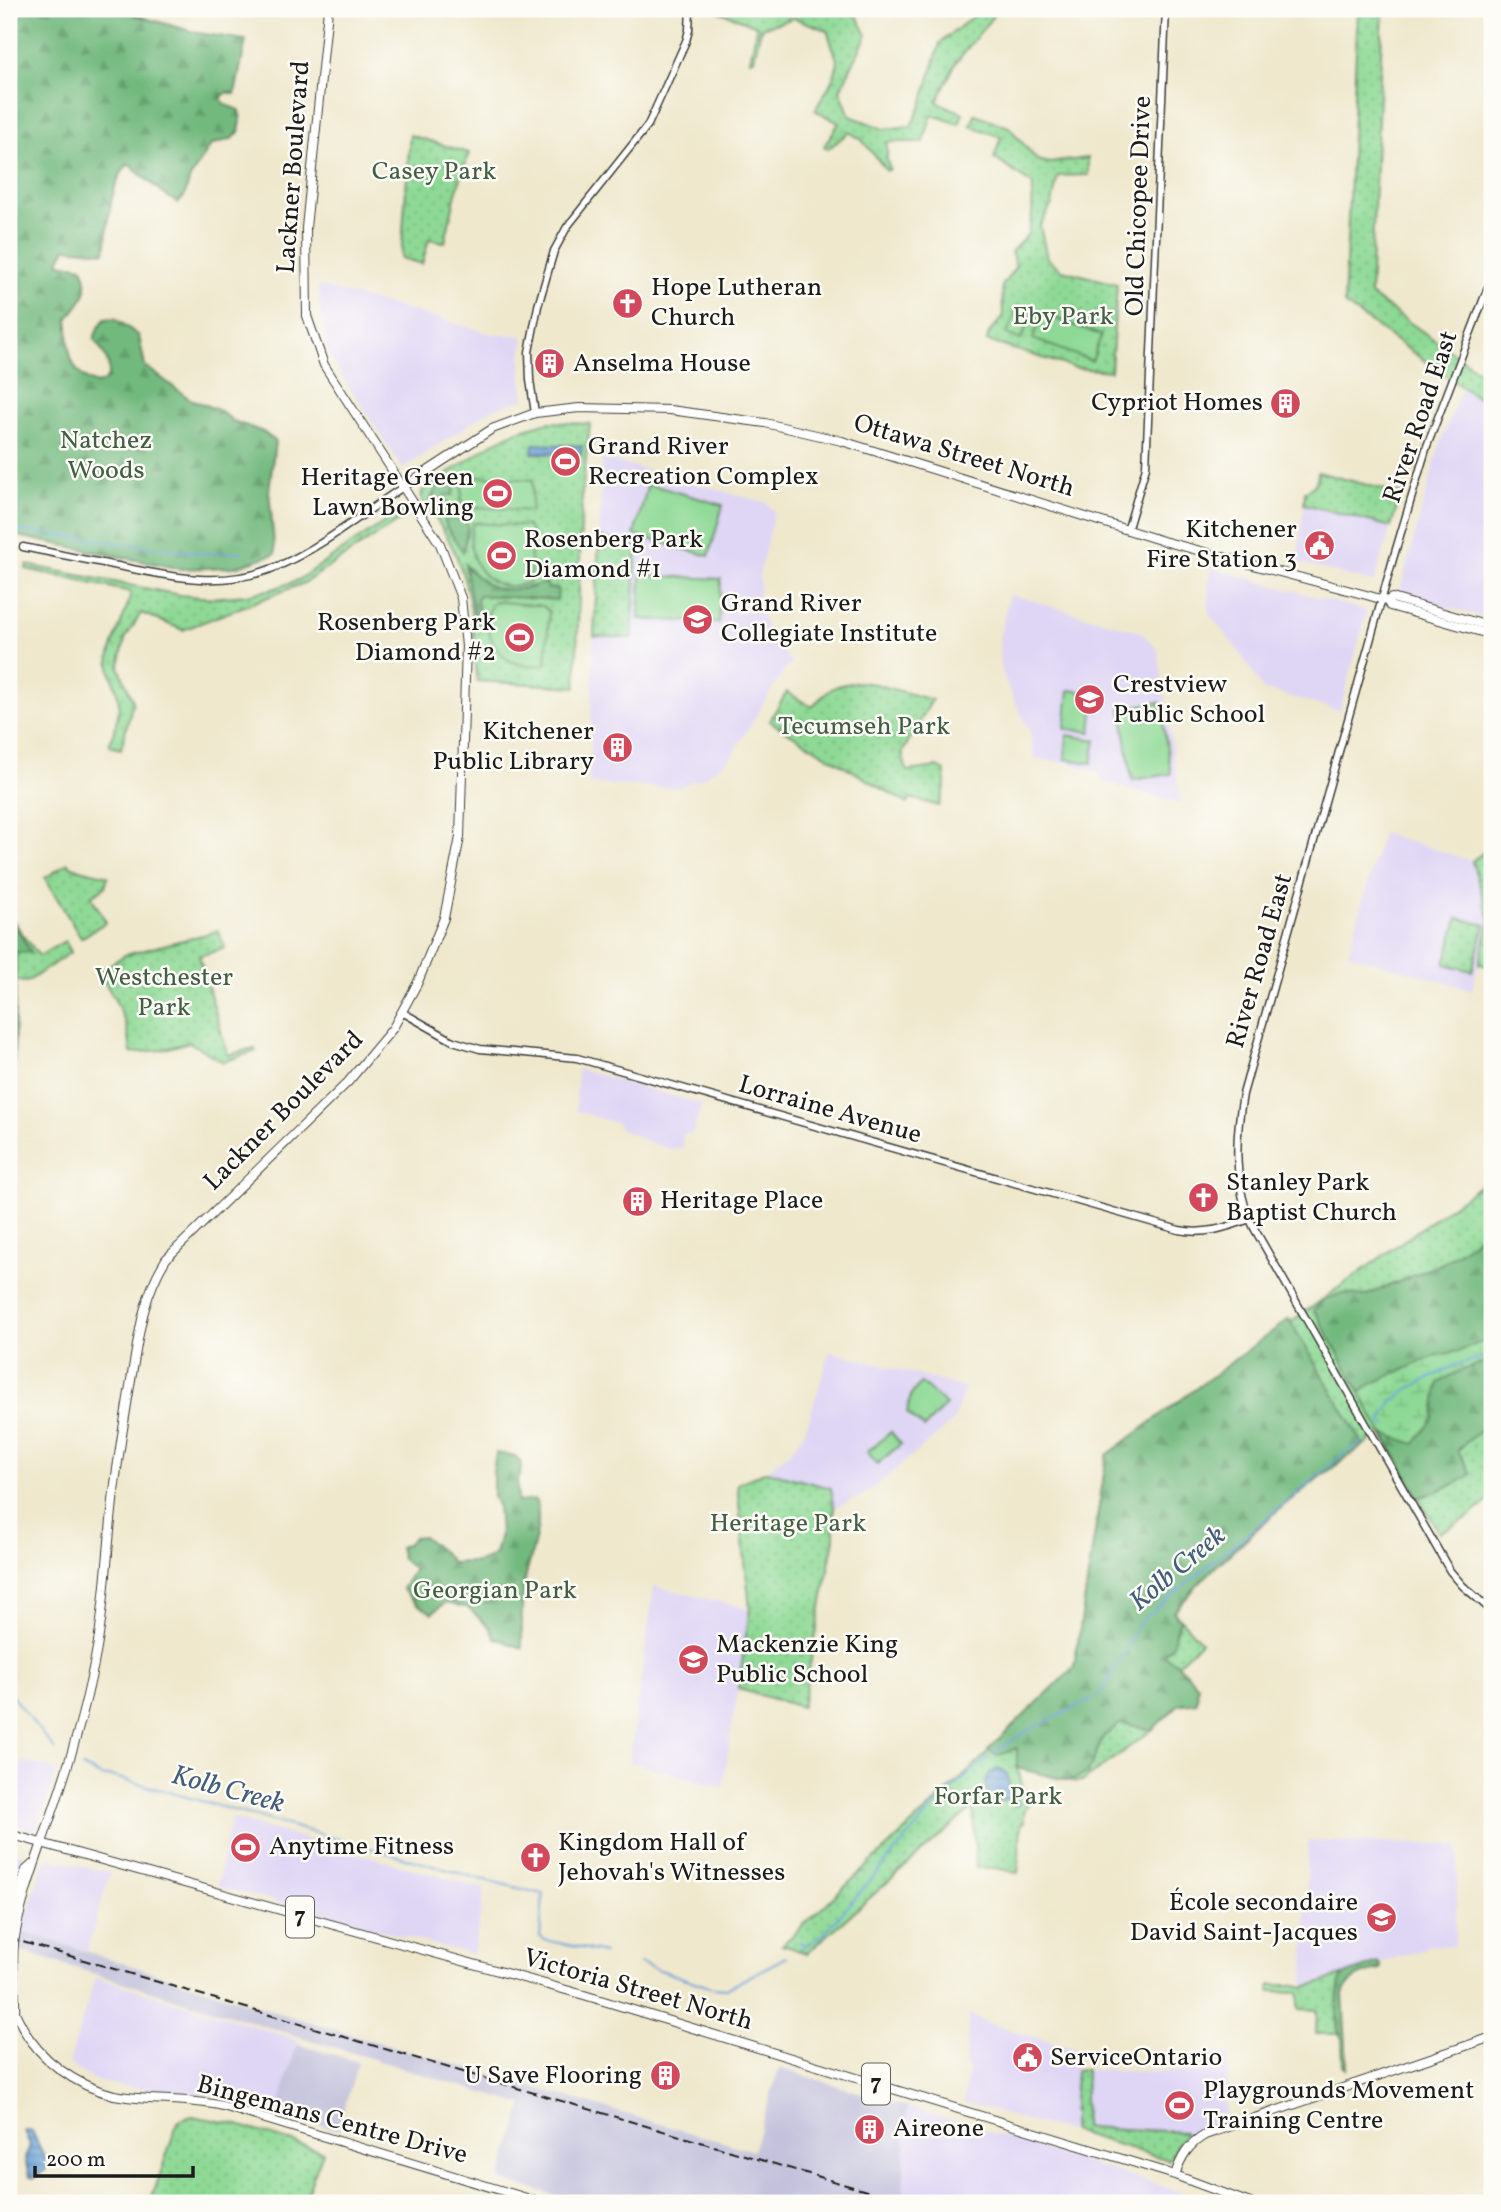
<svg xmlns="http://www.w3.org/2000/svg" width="1501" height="2212" font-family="Vollkorn,serif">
<defs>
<pattern id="grass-dots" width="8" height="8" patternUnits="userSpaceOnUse" patternTransform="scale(1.75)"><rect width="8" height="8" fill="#8ed995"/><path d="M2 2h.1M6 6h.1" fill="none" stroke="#7aba80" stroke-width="1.8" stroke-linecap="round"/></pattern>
<pattern id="forest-firs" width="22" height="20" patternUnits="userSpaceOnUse" patternTransform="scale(1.75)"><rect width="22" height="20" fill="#72b97e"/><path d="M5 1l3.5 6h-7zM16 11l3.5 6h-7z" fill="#629e6c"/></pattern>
<pattern id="wetland-marsh" width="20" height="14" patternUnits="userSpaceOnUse" patternTransform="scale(1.75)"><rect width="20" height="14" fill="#8ed995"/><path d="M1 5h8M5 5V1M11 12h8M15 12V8" fill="none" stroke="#7aba80"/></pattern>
<pattern id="water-rules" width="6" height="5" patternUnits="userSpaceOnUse" patternTransform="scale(1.75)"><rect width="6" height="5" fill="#6aa1d8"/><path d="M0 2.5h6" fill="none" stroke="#5682ae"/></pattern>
</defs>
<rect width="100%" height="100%" fill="#fdfcf7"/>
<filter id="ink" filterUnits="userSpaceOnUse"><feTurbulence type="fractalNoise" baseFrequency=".0143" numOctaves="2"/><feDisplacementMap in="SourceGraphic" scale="14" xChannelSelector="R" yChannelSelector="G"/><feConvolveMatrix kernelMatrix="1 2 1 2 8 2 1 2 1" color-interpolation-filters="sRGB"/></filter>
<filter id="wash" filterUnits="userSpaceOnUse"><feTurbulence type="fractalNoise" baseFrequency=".00686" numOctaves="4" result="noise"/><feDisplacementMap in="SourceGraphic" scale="28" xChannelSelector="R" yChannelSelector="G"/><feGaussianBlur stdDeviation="1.57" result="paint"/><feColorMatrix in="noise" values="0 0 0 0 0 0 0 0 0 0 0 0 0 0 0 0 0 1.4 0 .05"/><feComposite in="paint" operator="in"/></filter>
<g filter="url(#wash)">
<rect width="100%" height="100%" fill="#efe8cd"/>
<g fill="#dfd5f5">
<path d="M318,286L398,307L492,334L524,336L521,356L522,377L525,399L496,408L481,416L403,469L341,375L328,352L321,319Z"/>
<path d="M1462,387L1492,408V620L1399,593L1439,447Z"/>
<path d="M602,458L767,503L774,512L758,579H760L758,608L773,640L792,663L783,672L731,757L705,777L676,788L589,784L594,636L632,637L637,547L599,537Z"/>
<path d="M1304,504L1391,527L1374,583L1297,562Z"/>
<path d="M1211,568L1367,611L1340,711L1263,689L1238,650L1209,614L1208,585Z"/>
<path d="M1009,594L1141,632L1158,650L1181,804L1103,782L1099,774L1091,770L1067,763L1035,759L1030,732L1007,686L1000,664L999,640Z"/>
<path d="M1382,833L1472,861L1490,920L1472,990L1348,954Z"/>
<path d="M577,1069L702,1104L693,1133L683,1134V1148L670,1149L653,1144L623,1130L616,1123L576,1111Z"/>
<path d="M830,1351L965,1388L953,1422L866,1494L834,1508L831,1488L766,1471L791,1451L806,1429Z"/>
<path d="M654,1586L750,1609L723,1787L629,1762Z"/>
<path d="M23,1761L57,1770L37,1831L9,1825V1804Z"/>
<path d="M231,1818L485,1889L473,1955L217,1886Z"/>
<path d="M1308,1841L1458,1845L1455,1946L1430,1945L1424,1949L1304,1987Z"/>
<path d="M9,1850L24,1854L9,1903Z"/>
<path d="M51,1858L110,1873L87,1951L22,1931L42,1866L45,1861Z"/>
<path d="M95,1977L298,2040L277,2112L216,2095L122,2086L100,2082L82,2073L69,2063Z"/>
<path d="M969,2014L987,2023L1076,2049V2070L1203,2073L1204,2053H1229L1225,2118L1192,2131L1177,2144L1169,2160L1086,2135L1043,2125L963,2102L968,2074L965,2061Z"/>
<path d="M907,2107L962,2123L1215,2203H930L903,2196Z"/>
</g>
<g fill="#c3c1db">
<path d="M22,1931L296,2018L753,2151L779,2068L907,2107L903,2195L930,2203H569L547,2193L500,2180L523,2105L20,1951Z"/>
<path d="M297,2044L358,2062L338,2130L277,2112Z"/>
</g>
<g fill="url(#grass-dots)" stroke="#557a58" stroke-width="2">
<path d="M713,9H839L857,16L867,35L840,90L850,116L884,129L911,126L922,104L940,43L982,9L993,16L955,64L937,102L963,113L959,124L932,115L923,142H887V161L890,169L887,171L862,140L849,132L828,149L824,146L839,123L815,110L832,81L838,63L827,30L794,18L761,28L754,59L750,60L757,26Z"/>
<path d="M1358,9L1383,10L1370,295L1492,380V408L1344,304Z"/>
<path d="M975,114L1009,127L1037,160L1050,163L1088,158V175L1058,176L1052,204L1040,226L1047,258L1062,270L1117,284L1111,371L1075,368L987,341L989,333L1003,317L1002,286L1016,266L1011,252L1028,234L1032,215L1033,185L994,158L1001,137L971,126Z"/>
<path d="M410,135L469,153L456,193L445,242L429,239L422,264L401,258Z"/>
<path d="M548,422L590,424L582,493L576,687L477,681C474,629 471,575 443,530C437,519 429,509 421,499L422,491L493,443L518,431Z"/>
<path d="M1318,472L1401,494L1391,527L1304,504L1305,491C1315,487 1317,482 1318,472Z"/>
<path d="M404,509L406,516L304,583L183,630L141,613L125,639L119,667L133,701L121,749L109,746C113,733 120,717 119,703C118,686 107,672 110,655C115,633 127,614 131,592L26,569L27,565L180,595L211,598L246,595L273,589L298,580Z"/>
<path d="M599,537L637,547L632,638L594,636Z"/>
<path d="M861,682L875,684L932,700L902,753L907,771L938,767L945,771V788L939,806L910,798L908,804L769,721L787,692L812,707C829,689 835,683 861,682Z"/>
<path d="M1492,846V967L1479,964L1490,920L1472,861Z"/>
<path d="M68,863L72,867L108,876L105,887L91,896L106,922L81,938L45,878Z"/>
<path d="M9,915L39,956L65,941L71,952L27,982L9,980Z"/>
<path d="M1458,918L1485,925L1472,971L1445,964Z"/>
<path d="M218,931L225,948L199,956L228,1055L254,1048L256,1051L223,1062L189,1042L162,1050L131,1053C128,1019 116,1000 98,972L125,955Z"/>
<path d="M1492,1177V1498L1467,1518L1439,1533L1381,1433L1298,1492L1202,1579L1174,1612L1201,1642L1178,1664L1198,1686L1152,1730L1083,1781L1075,1782L1017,1768L1028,1803L1024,1812V1822L1021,1823L1018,1873L995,1868H976L973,1807L807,1953L782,1945L967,1773L1074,1667L1107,1455Z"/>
<path d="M766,1471L831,1488L834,1508V1539L802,1707L738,1689L750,1609L737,1484Z"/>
<path d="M1342,1976L1344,2034H1316L1317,2010L1299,2009V1992L1270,1991V1985H1296L1304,1987Z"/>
<path d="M1076,2070H1086L1084,2127L1184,2132L1185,2136L1177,2144L1169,2160L1072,2131Z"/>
<path d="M192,2116L235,2124L323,2152L303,2203H147L155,2189L178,2121Z"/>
</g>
<g fill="url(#forest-firs)" stroke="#476a4d" stroke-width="2">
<path d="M9,9H137L135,15L198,33L246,40L235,94L227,92L221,98L224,104L239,110L241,120L239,132L233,138L211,145L190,178L184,197L178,203L165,195L128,164C108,186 109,224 105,252L66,248L60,259V263L82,267C92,290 83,301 68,318C68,344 66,374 97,384C121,378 103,351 94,339L98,328L105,319L115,318L139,336L145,366L190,399L221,411L233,421L263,432L275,441L269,491L275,554L235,567L181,569L12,535L9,529Z"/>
<path d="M456,479L453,495H445L444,498L448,504L449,514L465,521L468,527L463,552L447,528L442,512L432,504L431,499L439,483Z"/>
<path d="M465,565C483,583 492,592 519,589C529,588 537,584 547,583V588L558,589L557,600L479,595L477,600L479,623L475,619Z"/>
<path d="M9,914L31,953L13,952L16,958L12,1157L10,1174Z"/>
<path d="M1492,1222V1419L1458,1450L1471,1474L1459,1482L1419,1498L1314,1310L1322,1301L1342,1293L1365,1296L1443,1263L1473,1242Z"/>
<path d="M1289,1319L1364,1445C1295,1494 1228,1547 1174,1612L1180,1621L1175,1632L1174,1643L1163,1655L1178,1664L1198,1686L1197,1702L1178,1705L1152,1730L1121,1723L1103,1737L1088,1773L1069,1781L1017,1768V1748L997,1756L988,1750L1074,1667L1107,1455Z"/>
<path d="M496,1453L515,1456L521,1463L520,1476L517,1480L518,1502L535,1500C546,1524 525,1567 523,1592C521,1611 522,1630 522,1648L495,1638L489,1627L467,1607L445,1603L432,1613L417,1604L402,1589L414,1569L402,1559L399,1547L408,1543L414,1537L423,1536L446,1555L452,1563C472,1560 476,1567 495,1554L500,1534L498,1507L493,1497V1471Z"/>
<path d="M1378,1963L1381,1966L1380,1970C1363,1973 1348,1977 1343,1995L1347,2066L1346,2068L1343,2065L1342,2039L1338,2030L1336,2017L1338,1993L1340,1982L1344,1975Z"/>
</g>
<path fill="url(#wetland-marsh)" stroke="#557a58" stroke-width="2" d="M1492,1338V1360C1472,1366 1455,1371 1438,1384L1434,1417L1415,1444L1382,1433L1360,1393L1373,1383L1437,1355L1460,1351Z"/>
<g fill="#8ed995" stroke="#557a58" stroke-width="2">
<path d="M1018,308L1032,313L1021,340L1007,334Z"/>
<path d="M1043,314L1101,335L1092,361L1033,339Z"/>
<path d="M463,475L533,480L531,511L461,506Z"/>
<path d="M648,484L723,505L709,556L634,535Z"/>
<path d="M473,523L527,526L531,531L530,582C490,599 462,560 473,523Z"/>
<path d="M641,575L721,579L719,623L639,619Z"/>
<path d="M494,601L543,606L549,612L546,664C535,667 524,667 513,662C492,653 479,620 494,601Z"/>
<path d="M1069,690L1095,693L1091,732L1065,729Z"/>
<path d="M1160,702L1171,774L1132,780L1121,708Z"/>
<path d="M1067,735L1096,740L1092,763L1065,759Z"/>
<path d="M921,1383L946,1405L924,1428L907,1413L911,1394Z"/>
<path d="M891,1432L901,1444L877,1464L867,1452Z"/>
</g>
<g fill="url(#water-rules)" stroke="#435e7a" stroke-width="2">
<path d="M533,444L582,446L581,455L532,453Z"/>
<path d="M1001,1769L1007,1774L1010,1794L1016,1799L1019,1804L1015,1806L1007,1798L1002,1801L993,1800L986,1809L983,1808L980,1805L988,1796C983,1783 986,1771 1001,1769Z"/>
<path d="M28,2130L32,2131L48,2164L46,2170L33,2178L29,2176L25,2158L30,2145L24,2131Z"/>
</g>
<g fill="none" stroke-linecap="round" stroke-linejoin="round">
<g stroke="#6aa1d8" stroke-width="2">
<path d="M9,529L200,553L242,552"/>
<path d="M1386,1426L1381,1422L1390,1405L1391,1401L1398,1398L1410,1388L1456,1365L1492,1356"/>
<path d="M9,1692L55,1750"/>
<path d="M994,1753L1025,1732L1100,1695L1140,1622L1344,1454L1363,1442"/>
<path d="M82,1767L103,1777L111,1776L477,1878L543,1894L540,1937L545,1940L604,1953"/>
<path d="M799,1942L805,1944"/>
<path d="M801,1948L822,1936L943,1797L990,1756"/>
<path d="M640,1963L712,1988L726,1989L786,1957"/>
</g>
</g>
</g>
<g filter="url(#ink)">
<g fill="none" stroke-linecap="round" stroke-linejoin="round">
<defs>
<g id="minor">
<path d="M1492,277L1427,446L1393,559L1243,1094C1235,1139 1233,1186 1254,1228L1450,1571L1463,1586L1492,1611"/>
<path d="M535,413L530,380L529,352L538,306L554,251L567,227L648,125L686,41L689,30L690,9"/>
<path d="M1128,528L1146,467L1166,9"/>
<path d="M23,547C54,553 86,560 118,566C171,577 223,589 276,567C321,548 362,514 403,487"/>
<path d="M402,1012L453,1041L480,1049L577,1058L1179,1230C1205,1235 1225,1228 1250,1219"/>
</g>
<g id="major">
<path d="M403,487L492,429L535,413L579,408L670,410L765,423L842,441L1163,541L1370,596L1387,601L1390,606L1492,635"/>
<path d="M1387,601L1392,598L1492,627"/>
<path d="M9,1834L584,1995L1175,2175L1250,2203"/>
<path d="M9,1923L26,1870L34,1863"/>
<path d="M9,2000C15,2012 21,2026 29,2038C51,2069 89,2093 127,2097C160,2101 191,2099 223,2106L543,2203"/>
<path d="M15,2012C16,1988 11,1967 14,1943C19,1907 34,1866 46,1831C67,1772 86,1710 97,1648C105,1603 107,1556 112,1511C116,1467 124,1423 131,1380C139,1335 142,1298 166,1259L348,1082L393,1028L418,982L444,918L460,837L466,646L461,598L440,544L324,365L307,316L306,228L328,9"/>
<path d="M1175,2175C1181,2157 1188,2145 1205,2135L1492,2037"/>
</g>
</defs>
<use href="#minor" stroke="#3c3b37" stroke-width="9"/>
<use href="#major" stroke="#3c3b37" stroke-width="10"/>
<use href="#minor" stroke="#fff" stroke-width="6"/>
<use href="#major" stroke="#fff" stroke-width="8"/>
<path stroke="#1c1c1c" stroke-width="2" stroke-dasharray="10 5" stroke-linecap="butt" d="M9,1938L907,2203"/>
</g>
</g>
<defs>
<symbol id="church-disc" viewBox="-11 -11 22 22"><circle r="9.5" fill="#d1495b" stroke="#fdfcf7"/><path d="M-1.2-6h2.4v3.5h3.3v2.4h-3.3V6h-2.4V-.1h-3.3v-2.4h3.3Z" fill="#fff"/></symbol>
<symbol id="building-disc" viewBox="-11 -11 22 22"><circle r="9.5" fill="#d1495b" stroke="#fdfcf7"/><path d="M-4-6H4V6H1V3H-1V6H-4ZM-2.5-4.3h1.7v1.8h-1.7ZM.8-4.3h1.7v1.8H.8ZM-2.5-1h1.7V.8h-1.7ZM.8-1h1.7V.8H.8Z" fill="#fff"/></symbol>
<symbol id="stadium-disc" viewBox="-11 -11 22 22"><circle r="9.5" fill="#d1495b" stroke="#fdfcf7"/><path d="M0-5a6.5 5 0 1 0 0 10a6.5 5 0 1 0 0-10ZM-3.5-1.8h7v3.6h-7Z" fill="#fff"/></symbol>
<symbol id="civic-disc" viewBox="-11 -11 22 22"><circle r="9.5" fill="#d1495b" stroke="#fdfcf7"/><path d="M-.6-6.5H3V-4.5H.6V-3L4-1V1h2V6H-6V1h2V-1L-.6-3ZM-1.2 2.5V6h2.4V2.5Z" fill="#fff"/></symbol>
<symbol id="school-disc" viewBox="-11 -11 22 22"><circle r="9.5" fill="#d1495b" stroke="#fdfcf7"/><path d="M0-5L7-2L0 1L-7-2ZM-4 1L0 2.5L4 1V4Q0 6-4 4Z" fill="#fff"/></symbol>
</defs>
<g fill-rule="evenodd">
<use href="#church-disc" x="610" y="286" width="35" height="35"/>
<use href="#building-disc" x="532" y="346" width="35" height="35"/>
<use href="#building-disc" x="1268" y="386" width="35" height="35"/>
<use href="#stadium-disc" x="548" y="444" width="35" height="35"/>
<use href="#stadium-disc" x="480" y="476" width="35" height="35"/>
<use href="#civic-disc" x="1302" y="528" width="35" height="35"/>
<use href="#stadium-disc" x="484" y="538" width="35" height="35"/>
<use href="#school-disc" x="680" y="602" width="35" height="35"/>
<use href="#stadium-disc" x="502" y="620" width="35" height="35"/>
<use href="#school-disc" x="1072" y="682" width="35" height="35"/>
<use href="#building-disc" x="600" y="730" width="35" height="35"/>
<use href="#church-disc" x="1186" y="1180" width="35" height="35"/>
<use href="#building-disc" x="620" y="1184" width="35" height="35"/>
<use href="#school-disc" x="676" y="1642" width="35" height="35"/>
<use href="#stadium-disc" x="228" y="1830" width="35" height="35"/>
<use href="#church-disc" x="518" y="1840" width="35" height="35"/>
<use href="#school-disc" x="1364" y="1900" width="35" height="35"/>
<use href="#civic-disc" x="1010" y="2040" width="35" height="35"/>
<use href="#building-disc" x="648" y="2058" width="35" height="35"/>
<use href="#stadium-disc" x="1162" y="2088" width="35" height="35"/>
<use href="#building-disc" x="852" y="2112" width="35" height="35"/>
</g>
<g text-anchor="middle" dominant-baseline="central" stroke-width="5" stroke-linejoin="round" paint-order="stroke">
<g fill="#fdfcf7" stroke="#605f5e" stroke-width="2">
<rect x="286" y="1896.5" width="28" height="41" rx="5"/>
<rect x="862" y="2063.5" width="28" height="41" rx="5"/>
</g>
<g font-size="24" font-weight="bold" fill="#1c1c1c">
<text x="300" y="1917">7</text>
<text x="876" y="2084">7</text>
</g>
<g font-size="26" fill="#1c1c1c" stroke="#fdfcf7">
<text transform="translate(294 167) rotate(-86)">Lackner Boulevard</text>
<text transform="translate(1139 206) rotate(-88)">Old Chicopee Drive</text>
<text transform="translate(1421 417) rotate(-71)">River Road East</text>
<text transform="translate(964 456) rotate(17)">Ottawa Street North</text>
<text transform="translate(1260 961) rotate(-74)">River Road East</text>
<text transform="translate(830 1110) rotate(16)">Lorraine Avenue</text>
<text transform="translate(284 1111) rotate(-45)">Lackner Boulevard</text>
<text transform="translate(638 1990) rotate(16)">Victoria Street North</text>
<text transform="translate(332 2120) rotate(15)">Bingemans Centre Drive</text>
</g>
<g font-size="26" fill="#445e46" stroke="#fdfcf7">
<text x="434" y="172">Casey Park</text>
<text x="1063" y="317">Eby Park</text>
<text x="106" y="441">Natchez<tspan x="106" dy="30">Woods</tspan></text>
<text x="864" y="727">Tecumseh Park</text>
<text x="164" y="978">Westchester<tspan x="164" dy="30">Park</tspan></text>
<text x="788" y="1524">Heritage Park</text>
<text x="495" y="1591">Georgian Park</text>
<text x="998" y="1797">Forfar Park</text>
</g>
<g font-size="26" fill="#1c1c1c" stroke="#fdfcf7" text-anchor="start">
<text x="651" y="288">Hope Lutheran<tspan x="651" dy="30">Church</tspan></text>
<text x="573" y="364">Anselma House</text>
<text x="1263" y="403" text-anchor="end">Cypriot Homes</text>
<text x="588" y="447">Grand River<tspan x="588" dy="30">Recreation Complex</tspan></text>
<text x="474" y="478" text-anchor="end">Heritage Green<tspan x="474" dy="30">Lawn Bowling</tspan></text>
<text x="1297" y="530" text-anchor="end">Kitchener<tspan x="1297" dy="30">Fire Station 3</tspan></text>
<text x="524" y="540">Rosenberg Park<tspan x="524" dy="30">Diamond #1</tspan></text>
<text x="721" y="604">Grand River<tspan x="721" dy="30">Collegiate Institute</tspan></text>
<text x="496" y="623" text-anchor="end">Rosenberg Park<tspan x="496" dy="30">Diamond #2</tspan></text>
<text x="1113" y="685">Crestview<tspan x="1113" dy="30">Public School</tspan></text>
<text x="594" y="732" text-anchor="end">Kitchener<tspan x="594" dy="30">Public Library</tspan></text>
<text x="1226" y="1183">Stanley Park<tspan x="1226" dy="30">Baptist Church</tspan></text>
<text x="660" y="1201">Heritage Place</text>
<text x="716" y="1645">Mackenzie King<tspan x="716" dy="30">Public School</tspan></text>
<text x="558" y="1843">Kingdom Hall of<tspan x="558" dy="30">Jehovah's Witnesses</tspan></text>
<text x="269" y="1847">Anytime Fitness</text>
<text x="1358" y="1903" text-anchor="end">École secondaire<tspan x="1358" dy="30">David Saint-Jacques</tspan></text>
<text x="1050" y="2058">ServiceOntario</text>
<text x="642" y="2076" text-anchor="end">U Save Flooring</text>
<text x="1203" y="2091">Playgrounds Movement<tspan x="1203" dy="30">Training Centre</tspan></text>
<text x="893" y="2129">Aireone</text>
</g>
<g font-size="28" font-style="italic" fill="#435e7a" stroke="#fdfcf7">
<text transform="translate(1178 1569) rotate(-40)">Kolb Creek</text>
<text transform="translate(228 1790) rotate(15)">Kolb Creek</text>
</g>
</g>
<rect width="1501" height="2212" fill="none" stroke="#fdfcf7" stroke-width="35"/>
<path d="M35 2166v10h158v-10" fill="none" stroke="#1c1c1c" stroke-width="3.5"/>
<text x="46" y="2166" font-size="21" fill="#1c1c1c" stroke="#fdfcf7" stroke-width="5" paint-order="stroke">200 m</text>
</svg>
